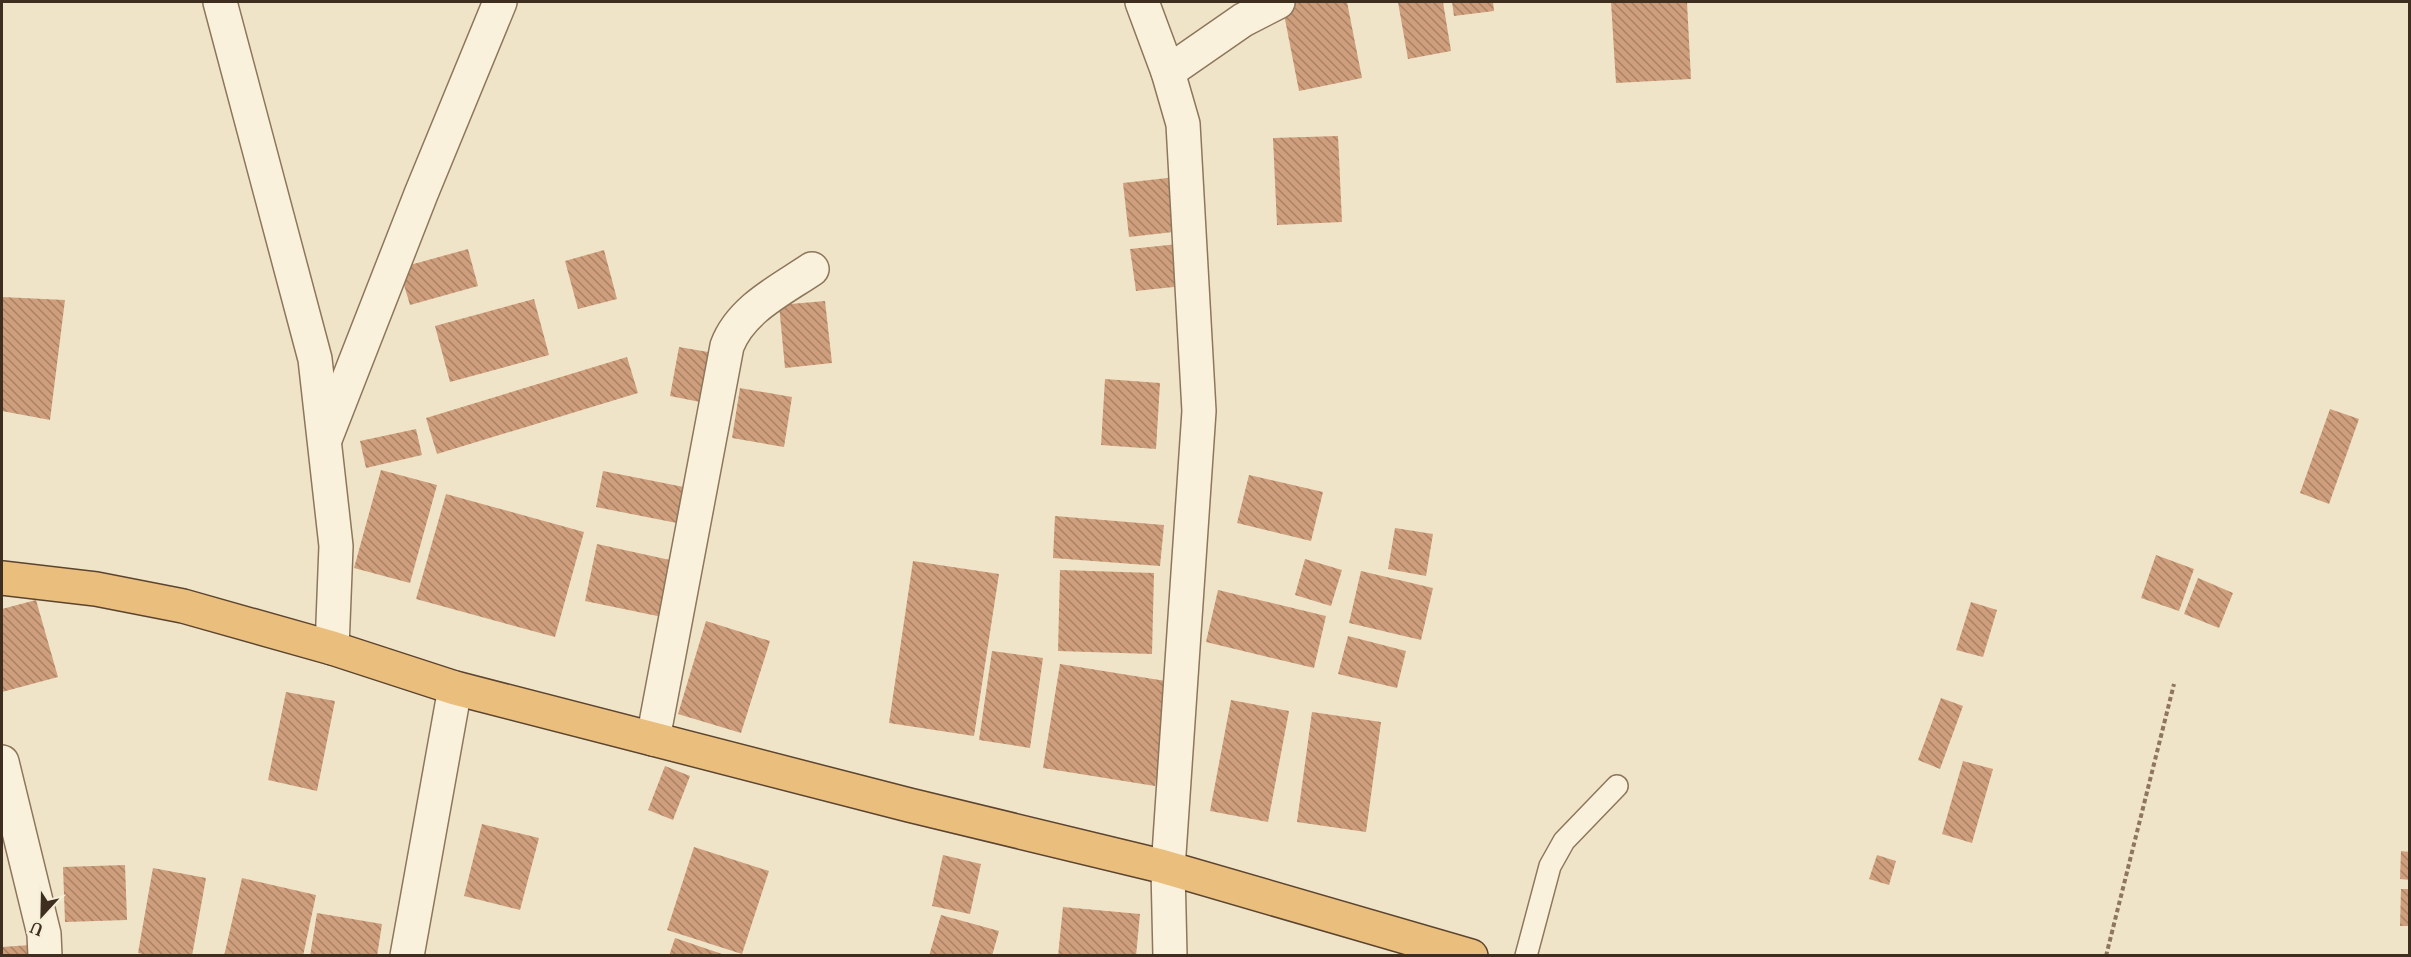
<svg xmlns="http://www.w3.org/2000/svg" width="2411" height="957" font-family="Merriweather,serif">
<defs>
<pattern id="building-back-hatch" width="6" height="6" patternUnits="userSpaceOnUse" patternTransform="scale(1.5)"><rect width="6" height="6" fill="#cf9f7d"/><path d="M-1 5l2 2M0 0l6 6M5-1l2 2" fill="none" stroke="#a98266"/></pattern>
</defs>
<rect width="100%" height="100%" fill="#f0e4c8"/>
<g fill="url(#building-back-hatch)">
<path d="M1292,2H1347L1362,78L1299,91L1282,4Z"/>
<path d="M1398,2H1443L1451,51L1408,59Z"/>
<path d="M1452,2H1493L1494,11L1454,16Z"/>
<path d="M1611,2H1687L1691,79L1616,83Z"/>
<path d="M1338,136L1342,222L1277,225L1273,138Z"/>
<path d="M1176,177L1182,231L1129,237L1123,183Z"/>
<path d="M1178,244L1183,286L1136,291L1130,249Z"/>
<path d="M468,249L478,286L410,305L399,268Z"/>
<path d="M604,250L617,299L578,309L565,261Z"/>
<path d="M2,297L65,300L50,420L2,411Z"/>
<path d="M534,299L549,355L450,382L435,326Z"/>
<path d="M825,301L832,363L785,368L779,305Z"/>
<path d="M679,347L714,353L705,403L670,396Z"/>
<path d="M627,357L638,393L437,454L426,418Z"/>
<path d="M1105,379L1160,383L1156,449L1101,445Z"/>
<path d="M740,388L792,397L784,447L732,438Z"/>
<path d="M2330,409L2359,419L2329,504L2300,493Z"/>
<path d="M416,429L422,455L366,468L360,441Z"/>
<path d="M381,470L437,485L410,583L354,568Z"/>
<path d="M603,471L694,489L687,525L596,507Z"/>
<path d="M1249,475L1323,492L1311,541L1237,523Z"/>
<path d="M446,494L584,532L555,637L416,599Z"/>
<path d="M1055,516L1164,525L1160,566L1053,558Z"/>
<path d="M1395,528L1433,534L1426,576L1388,569Z"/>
<path d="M597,544L679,562L667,618L585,601Z"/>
<path d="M2156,555L2194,569L2179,611L2141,598Z"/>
<path d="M1305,559L1342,570L1331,606L1295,595Z"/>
<path d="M913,561L999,574L974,736L889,723Z"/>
<path d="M1060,570L1154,573L1152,654L1058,651Z"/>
<path d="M1361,571L1433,588L1421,640L1349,623Z"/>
<path d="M2198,578L2233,593L2219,628L2184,614Z"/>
<path d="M1218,590L1326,616L1314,668L1206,642Z"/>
<path d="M36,600L58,677L2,692V609Z"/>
<path d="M1971,602L1997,610L1983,657L1956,650Z"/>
<path d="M706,621L770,641L741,733L678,714Z"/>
<path d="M1348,636L1406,651L1397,688L1338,674Z"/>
<path d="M992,651L1043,658L1030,748L979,740Z"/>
<path d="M1060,664L1172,682L1155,786L1043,768Z"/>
<path d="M286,692L335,701L317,791L268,780Z"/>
<path d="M1941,698L1963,706L1940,769L1918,760Z"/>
<path d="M1231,700L1289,711L1268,822L1210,811Z"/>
<path d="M1312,712L1381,722L1366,832L1297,822Z"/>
<path d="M1963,761L1993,769L1972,843L1942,834Z"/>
<path d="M665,766L690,776L673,820L648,810Z"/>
<path d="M482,824L539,838L520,910L464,896Z"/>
<path d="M694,847L769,871L742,954L667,930Z"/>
<path d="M2401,851L2410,852V880L2400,879Z"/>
<path d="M943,855L981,864L970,914L932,906Z"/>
<path d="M1877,855L1896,861L1889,885L1869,879Z"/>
<path d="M125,865L127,920L65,922L63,867Z"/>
<path d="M153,868L206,878L192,956H151L138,953Z"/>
<path d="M242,878L316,895L303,956H224Z"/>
<path d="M2401,889H2410V926H2400Z"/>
<path d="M1063,907L1140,914L1136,956H1058Z"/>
<path d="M317,913L382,924L377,956H310Z"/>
<path d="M941,915L999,931L992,956H929Z"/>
<path d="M675,938L725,955V956H669Z"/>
<path d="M30,945L31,956H2V947Z"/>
</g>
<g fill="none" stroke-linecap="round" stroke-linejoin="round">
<defs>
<path id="service" d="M1526,956L1550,866L1564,841L1617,786"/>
<g id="minor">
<path d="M220,2L315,359L336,546L332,648"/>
<path d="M1142,2L1168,72L1183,124L1199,411L1168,869L1170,956"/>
<path d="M1168,72L1243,20L1278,2"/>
<path d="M326,437L421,194L500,2"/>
<path d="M653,739L727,346C741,309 781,290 812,269"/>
<path d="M2,762L44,934L45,956"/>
<path d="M407,956L455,688"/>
</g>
<path id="trunk" d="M2,578L96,589L183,606L332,648L455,688L909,805L1161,866L1471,956"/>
</defs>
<use href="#service" stroke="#8d765c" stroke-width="24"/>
<use href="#minor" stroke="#8d765c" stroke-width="36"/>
<use href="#trunk" stroke="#5b4430" stroke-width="36"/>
<path stroke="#8d765c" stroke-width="4" stroke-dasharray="4.5 3" stroke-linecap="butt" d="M2106,956L2174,684"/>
<use href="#service" stroke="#faf1dc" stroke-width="21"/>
<use href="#minor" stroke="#faf1dc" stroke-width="33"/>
<use href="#trunk" stroke="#eabe7c" stroke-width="33"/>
</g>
<rect width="2411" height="957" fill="none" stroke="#3d2e20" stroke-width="6"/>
<g transform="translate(42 915) rotate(202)" stroke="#f7eed8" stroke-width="4.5" paint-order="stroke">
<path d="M0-4.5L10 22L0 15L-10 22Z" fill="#3d2e20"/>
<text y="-9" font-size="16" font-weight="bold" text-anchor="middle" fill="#3d2e20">U</text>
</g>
</svg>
